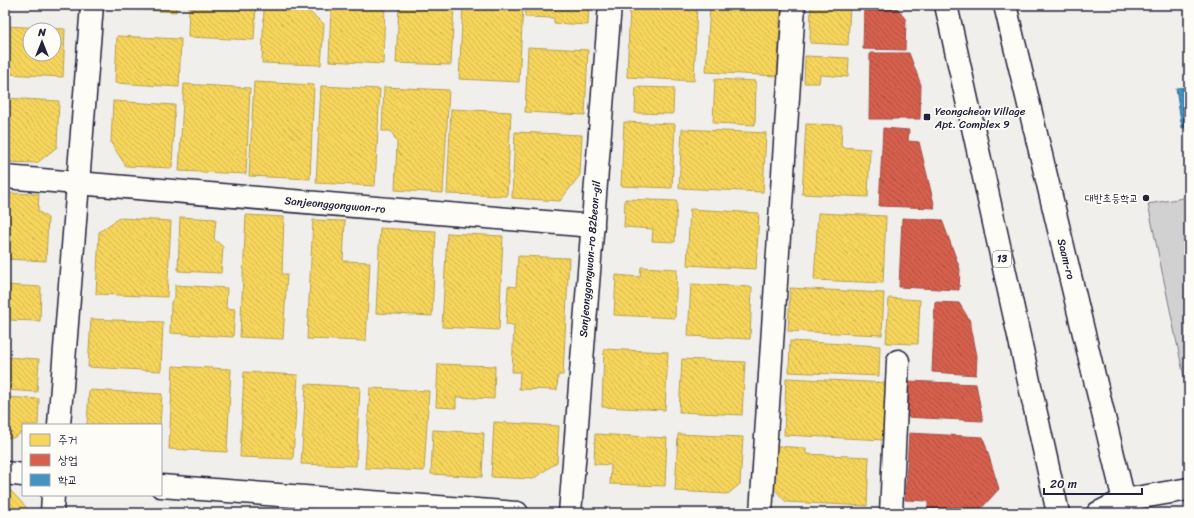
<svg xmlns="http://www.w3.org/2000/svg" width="1194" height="518" font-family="Sriracha,'Poor Story',sans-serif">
<defs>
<pattern id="homes-back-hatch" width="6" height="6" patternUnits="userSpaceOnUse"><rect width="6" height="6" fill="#f6d55c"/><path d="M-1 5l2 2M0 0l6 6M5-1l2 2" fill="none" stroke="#d3b751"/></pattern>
<pattern id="shops-back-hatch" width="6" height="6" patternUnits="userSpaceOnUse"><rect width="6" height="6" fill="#d6604d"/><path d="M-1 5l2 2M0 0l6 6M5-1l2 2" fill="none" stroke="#ad4f41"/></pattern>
<pattern id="schools-back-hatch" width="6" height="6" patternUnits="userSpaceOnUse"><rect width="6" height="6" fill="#4393c3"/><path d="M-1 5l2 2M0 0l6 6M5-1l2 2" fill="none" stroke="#3878a0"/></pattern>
</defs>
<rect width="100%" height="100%" fill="#f0efec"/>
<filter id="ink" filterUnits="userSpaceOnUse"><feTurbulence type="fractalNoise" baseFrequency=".025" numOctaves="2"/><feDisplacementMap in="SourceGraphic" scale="8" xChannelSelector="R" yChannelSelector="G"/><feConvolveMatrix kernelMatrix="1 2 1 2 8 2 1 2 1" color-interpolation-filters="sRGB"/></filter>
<g filter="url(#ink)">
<path fill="#d2d1d1" stroke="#7a7a86" d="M1189,197V401L1148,204Z"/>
<g fill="url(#homes-back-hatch)" stroke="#b69f52" fill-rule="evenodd">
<path d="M126,5H176V12L126,9Z"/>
<path d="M189,5H256L254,40L188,37Z"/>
<path d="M264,5H306V9L324,24L321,65L262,63Z"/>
<path d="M331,5H385L383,64L329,61Z"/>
<path d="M399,5H454L451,65L396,63Z"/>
<path d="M463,5H523L519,82L459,79Z"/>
<path d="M525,5H589L588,25L554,23V18L525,17Z"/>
<path d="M630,5H697L694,81L627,77Z"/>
<path d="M710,5H781L777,76L706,72Z"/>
<path d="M811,5H850L848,45L810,43Z"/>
<path d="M5,26L65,29L63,77L5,74ZM30,30H54V54H30Z"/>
<path d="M117,36L181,39L179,87L115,83Z"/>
<path d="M528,47L588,50L585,115L525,112Z"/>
<path d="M805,56L849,58L848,77L820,75L819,83H804Z"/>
<path d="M715,79L756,81L755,125L713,123Z"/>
<path d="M254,82L314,85L310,179L249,176Z"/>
<path d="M184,84L250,88L246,174L179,171Z"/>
<path d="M321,86L380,89L375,186L316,183Z"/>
<path d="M384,87L449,90L443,193L395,190L397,142L391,131H382Z"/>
<path d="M636,87L674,88L673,114L635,113Z"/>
<path d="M5,98L59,101L57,147L37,163L5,162Z"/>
<path d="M113,101L175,105L172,168L126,166L111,143Z"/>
<path d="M451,109L511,112L507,196L447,194Z"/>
<path d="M624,122L675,124L672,188L621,186Z"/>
<path d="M806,124L842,125L841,147L870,149L868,197L802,194Z"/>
<path d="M682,129L766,133L763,192L679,188Z"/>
<path d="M515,132L582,135L580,175L560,201L512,198Z"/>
<path d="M5,193L39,194L38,211L48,218L46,261L5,259Z"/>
<path d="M625,199L677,201L675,242L652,241L653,229L624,227Z"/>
<path d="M690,209L759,213L756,269L687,265Z"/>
<path d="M818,213L886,216L883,283L814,280Z"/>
<path d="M246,215L284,217L282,274H287L283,339L240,337Z"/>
<path d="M180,217L216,219L214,239L223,247L221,273L178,271Z"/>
<path d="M119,218L171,221L167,297L96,294L99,232Z"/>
<path d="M313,220L345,221L343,261L370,262L366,341L307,339Z"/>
<path d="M380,228L436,231L432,316L376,313Z"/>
<path d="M447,233L503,236L499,330L442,327Z"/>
<path d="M518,256L569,258L563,375H558L557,390L519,389L520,372H512L514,325H506L508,286L516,287Z"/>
<path d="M641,267L677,269L675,318L614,315L616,275L640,277Z"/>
<path d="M691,284L752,287L750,339L688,336Z"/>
<path d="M5,285L41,287L40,321L6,320L5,332Z"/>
<path d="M175,285L227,288L226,308L235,309L233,337L170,333L171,302L175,297Z"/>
<path d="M790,288L884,293L882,335L788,331Z"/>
<path d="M889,298L920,300L918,344L886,343Z"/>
<path d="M91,319L163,322L161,371L88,367Z"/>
<path d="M790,341L880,346L879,376L789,372Z"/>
<path d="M604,349L668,352L665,410L602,407Z"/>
<path d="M5,357L39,359L37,392L5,390Z"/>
<path d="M682,359L745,362L742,415L679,412Z"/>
<path d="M438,364L495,366L494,399L456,397V408L436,407Z"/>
<path d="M173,366L231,369L227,452L169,449Z"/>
<path d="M244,372L298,375L293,459L240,457Z"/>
<path d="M786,378L887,383L884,440L784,435Z"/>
<path d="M306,384L360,387L356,466L301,464Z"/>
<path d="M370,388L429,391L424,471L365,468Z"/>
<path d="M89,390L162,394L160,425H87Z"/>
<path d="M5,397L39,399L38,425H23V432L13,438L5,437Z"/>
<path d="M494,422L559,426L557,462L533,479L491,477Z"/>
<path d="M433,430L484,433L482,477L431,474Z"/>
<path d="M595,434L667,438L665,486L610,484L611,465L594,464Z"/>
<path d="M678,434L743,437L740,484L728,494L675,491Z"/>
<path d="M776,446L806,448V454L869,457L867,506L786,502L774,489Z"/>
<path d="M5,490H10L27,508V513H5Z"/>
<path d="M91,508L136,509V513H87Z"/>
</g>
<g fill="url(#shops-back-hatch)" stroke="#a04d48">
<path d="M864,5H895L906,20L905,50L863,49Z"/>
<path d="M870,53H909L921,85L920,119H869Z"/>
<path d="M883,128L909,130L908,141L919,142L935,208L879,206Z"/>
<path d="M902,218L942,220L960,269L959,290L899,287Z"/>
<path d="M935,302L959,303L970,321L977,356L976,375L932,372Z"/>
<path d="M907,381L976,384L983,421L905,417Z"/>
<path d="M909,433L983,437L999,489L978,512L928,509V501L905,500Z"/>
</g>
<path fill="url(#schools-back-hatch)" stroke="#39719a" d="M1189,87V127L1182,128L1176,88Z"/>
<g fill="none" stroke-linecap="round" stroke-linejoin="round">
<defs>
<g id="minor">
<path d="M5,177L593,226"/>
<path d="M59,425L92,5"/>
<path d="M5,473L23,475"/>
<path d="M161,486L517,513"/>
<path d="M52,513L53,495"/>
<path d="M570,513L610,5"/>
<path d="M761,513L794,5"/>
<path d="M891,513L898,361"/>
<path d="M1098,513L1124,500L1189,489"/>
</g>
<g id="major">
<path d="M946,5L1058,513"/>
<path d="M1005,5L1127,513"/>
</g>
</defs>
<use href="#minor" stroke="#22223b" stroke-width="25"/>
<use href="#major" stroke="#22223b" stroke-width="25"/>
<use href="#minor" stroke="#fdfcf7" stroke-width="22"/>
<use href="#major" stroke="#fdfcf7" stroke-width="22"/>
</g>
</g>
<g fill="#22223b" stroke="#fdfcf7" stroke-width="1.5">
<rect x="923" y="113" width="8" height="8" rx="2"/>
<circle cx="1146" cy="198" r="4"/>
</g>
<g text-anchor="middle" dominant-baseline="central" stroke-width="4" stroke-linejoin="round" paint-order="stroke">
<rect fill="#fdfcf7" stroke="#646373" stroke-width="1" x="993" y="251" width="18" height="16" rx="3"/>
<g font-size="10" font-weight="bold" fill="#22223b">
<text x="1002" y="259">13</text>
</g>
<g font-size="11" fill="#22223b" stroke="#fdfcf7" text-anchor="start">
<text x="935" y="111">Yeongcheon Village<tspan x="935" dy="13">Apt. Complex 9</tspan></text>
<text x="1138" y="198" text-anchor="end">대반초등학교</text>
</g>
<g font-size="11" fill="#22223b" stroke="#fdfcf7">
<text transform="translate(335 205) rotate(5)">Sanjeonggongwon-ro</text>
<text transform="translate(590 259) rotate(-85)">Sanjeonggongwon-ro 82beon-gil</text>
<text transform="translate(1066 259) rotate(76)">Saam-ro</text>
</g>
</g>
<rect width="1194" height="518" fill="none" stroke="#fdfcf7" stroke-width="20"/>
<rect x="10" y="10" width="1174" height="498" fill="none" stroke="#22223b" stroke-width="1.5" filter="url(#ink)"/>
<rect x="22" y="424" width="140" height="72" fill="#fdfcf7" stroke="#a5a5ac"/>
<rect x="30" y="434" width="20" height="12" fill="#f6d55c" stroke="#a5a5ac"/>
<text x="58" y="444" font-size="12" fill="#22223b">주거</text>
<rect x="30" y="454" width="20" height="12" fill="#d6604d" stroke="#a5a5ac"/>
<text x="58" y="464" font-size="12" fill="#22223b">상업</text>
<rect x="30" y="474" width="20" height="12" fill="#4393c3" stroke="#a5a5ac"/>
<text x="58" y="484" font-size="12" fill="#22223b">학교</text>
<g transform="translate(42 42)"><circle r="19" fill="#fdfcf7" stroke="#a5a5ac"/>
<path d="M0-3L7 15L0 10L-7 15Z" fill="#22223b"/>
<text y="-6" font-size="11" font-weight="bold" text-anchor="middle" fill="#22223b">N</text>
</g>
<path d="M1044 488v6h98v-6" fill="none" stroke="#22223b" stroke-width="2"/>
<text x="1050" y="488" font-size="12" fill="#22223b" stroke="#fdfcf7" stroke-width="3" paint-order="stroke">20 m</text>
</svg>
